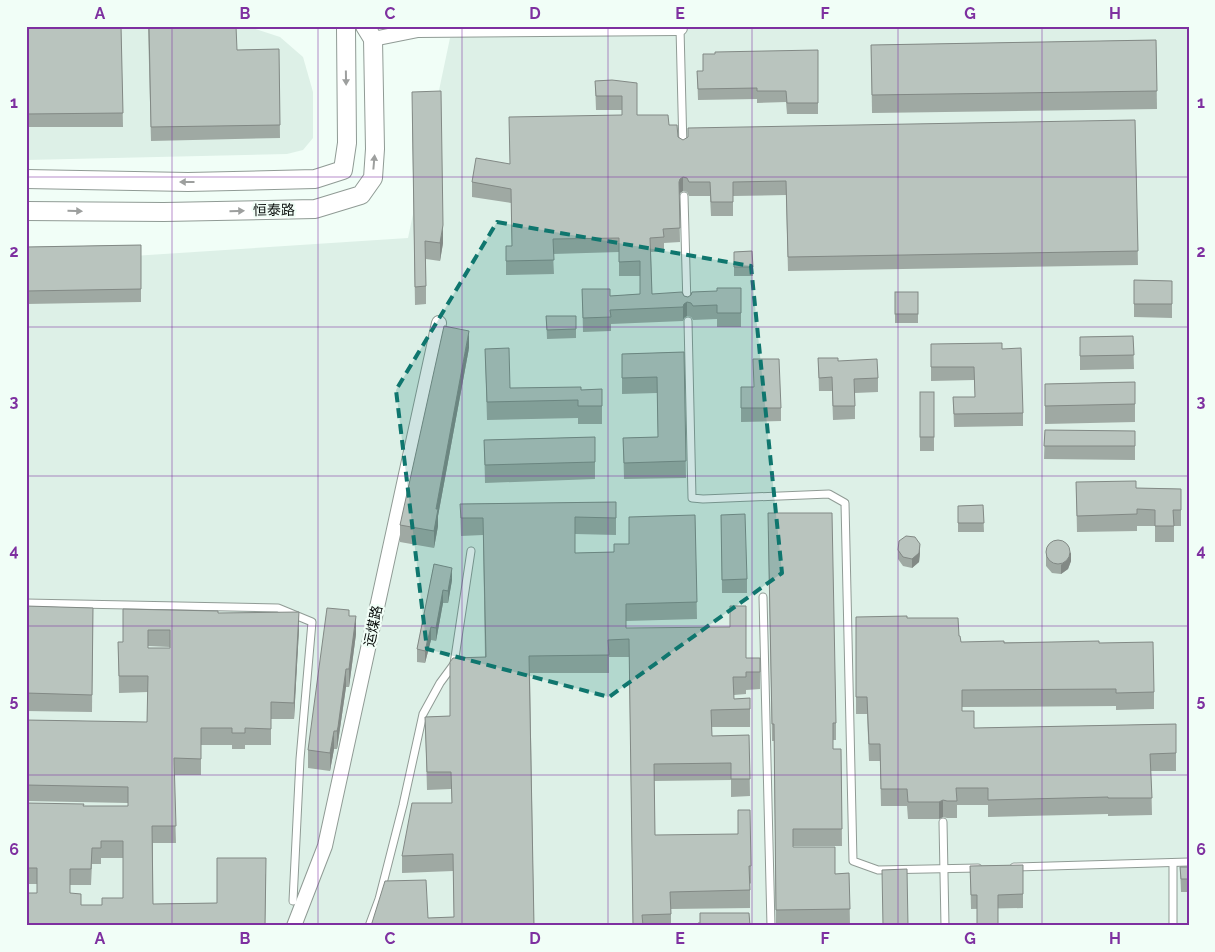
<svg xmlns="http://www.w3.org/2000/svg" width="1215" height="952" font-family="Raleway,'Noto Sans SC',sans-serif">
<rect width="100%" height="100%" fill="#f1fef7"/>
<g fill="#ddf0e7">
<path d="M26,26H246L280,37L303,57L313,92V138L303,150L287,154L26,160Z"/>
<path d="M581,26H1189V926H26V263L408,238L450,38Z"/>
</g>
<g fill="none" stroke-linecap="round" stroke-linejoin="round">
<defs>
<g id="service">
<path d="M680,28L683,149"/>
<path d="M684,196L687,306"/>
<path d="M688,321L692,498L703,499L829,494L845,503L853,861L878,870L978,868"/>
<path d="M763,597L771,926"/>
<path d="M26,603L278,608L312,622L300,759L293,901"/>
<path d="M943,822L945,926"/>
<path d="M1173,863V926"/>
<path d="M1014,867L1189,862"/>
<path d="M369,926L379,899L403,805L423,714L440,683L454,664L471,551"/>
</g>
<g id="minor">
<path d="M373,39L418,30L680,28L679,26"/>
<path d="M294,926L325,846L439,323"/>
</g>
<g id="tertiary">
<path d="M26,179L188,182L315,179L343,170L347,143L346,29"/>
<path d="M26,211L164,212L315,209L361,195L373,178L375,149L373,39L365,26"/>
</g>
</defs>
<use href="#service" stroke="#909b95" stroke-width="9"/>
<use href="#minor" stroke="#909b95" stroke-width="16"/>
<use href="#tertiary" stroke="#909b95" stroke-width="20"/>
<use href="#service" stroke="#fff" stroke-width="7"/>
<use href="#minor" stroke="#fff" stroke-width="14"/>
<use href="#tertiary" stroke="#fff" stroke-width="18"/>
</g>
<g fill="#9fa9a3" fill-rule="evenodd">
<path d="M26,26H121L123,127H26Z"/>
<path d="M148,26L237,50L279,49L280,138L151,141Z"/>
<path d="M1156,40L1157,109L872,113L871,45Z"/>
<path d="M818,50V114H787L786,102L757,103V99L698,100L697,71H703Z"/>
<path d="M612,80L637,115L669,125L678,137L683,140L1135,120L1138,265L788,271L786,195L733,196V216H711L710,196H689L687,192L683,191L680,193L679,195L680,242L664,243V251L651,252L652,294L688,297L717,291L741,288V327H717V319L693,320L691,317L687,316L684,318L683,321L611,324V331L583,332L582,289L610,296L640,294V276H619V252L553,254L554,274L506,275V246H512L511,203L472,197V182L510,164L622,115V110H596L595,81Z"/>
<path d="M412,110L443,243L440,261L426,259V304L415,305Z"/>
<path d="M141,245V302L26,304V247Z"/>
<path d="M752,251L753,276H734V252Z"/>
<path d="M1134,280L1172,281V318L1134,317Z"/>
<rect x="895" y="292" width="23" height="31"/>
<path d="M546,316L576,329V338L547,339Z"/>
<path d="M1133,336L1134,369L1080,370V337Z"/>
<path d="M931,344L1002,349L1023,413V426L954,427L953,397H975L974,380L931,381Z"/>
<path d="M469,348L438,516V526L434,548L400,542V525Z"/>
<path d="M485,349L510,388L581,390L602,389V424H578V418L487,420Z"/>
<path d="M684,352L686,478L624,479L623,438L658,437L657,393L622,394V354Z"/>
<path d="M818,358L838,361L878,378V392L855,393V419L833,420L832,391H819Z"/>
<path d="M1135,382V422L1045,424V384Z"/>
<path d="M741,387H754L781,408V421L741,422Z"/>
<rect x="920" y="392" width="14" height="59"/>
<path d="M1045,430L1135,431V460L1044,459Z"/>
<path d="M595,437V479L485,483L484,440Z"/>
<path d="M1076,482L1136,488L1181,489V526H1174V542H1155V526H1137V531L1077,532Z"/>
<path d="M616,502V535L575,534V553L614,552L629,544L695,515L697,619L626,621V628L746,658H760V689L746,690V694L734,695V699L750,698V727H712V736L749,735L750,796L731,797V780L654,781L655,835L751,866V883L750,884V908L671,909V926H633L629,657H609V673H530L534,926L428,918L454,917L453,871L402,873V856L452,803L451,789L427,790L425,717L450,716L485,657L483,535L461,536L460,504Z"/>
<path d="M983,505L984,532H958V506Z"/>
<path d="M721,515L747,579V593H722Z"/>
<path d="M768,530L836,723V740H833V749H841L842,846H793V847L835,874L849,873L850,925L776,926L774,741H772Z"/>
<path d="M1046,549L1071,561L1068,569L1061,574L1052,573L1046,566Z"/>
<path d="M898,550L920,553L919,562L912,568L903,566L898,559Z"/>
<path d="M434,564L452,580L448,603H443L436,641L431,640L425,663L417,662V649Z"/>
<path d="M26,606L93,608L92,712L26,711Z"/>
<path d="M123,609L218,613L299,629L294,719H271V745H245V749H232V745H201V775H174L176,843H153V904L217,903L266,874L265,926H26L37,893V884H26V803L84,806H128V803L26,801V720L147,722L148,692L119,693L118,642H123ZM148,646L170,647V648H148ZM101,858H123V898L102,905H81L70,893V885H91L92,864H101Z"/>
<path d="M349,616L356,634L349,687H346L337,749H334L330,771L308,768V750Z"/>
<path d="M856,617L907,618L959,636L961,642L1099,643L1154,692V709L1116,710V706L962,707V711L974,728L1176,724V771H1151L1152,815L1108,816V814L988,817V805H957V818H947L943,817L939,819H908L907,806H881L880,761H869L867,714H856Z"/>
<path d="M1023,865V908L971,909L970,866Z"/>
<path d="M1180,867H1189V892H1181Z"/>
</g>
<g fill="#828985">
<path d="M683,177V191L680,193L679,196V182L680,179Z"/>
<path d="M443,225V243L440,261V243Z"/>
<path d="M687,302V316L684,318L683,321V307L684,304Z"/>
<path d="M469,331V348L438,516V526L434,548V531L436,509Z"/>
<path d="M920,544V553L919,562L912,568V559Z"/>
<path d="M1071,552V561L1068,569L1061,574V565Z"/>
<path d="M452,568V580L448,603V591Z"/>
<path d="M443,590V603L436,641V628Z"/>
<path d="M299,612V629L294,719V703Z"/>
<path d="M356,616V634L349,687V669Z"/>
<path d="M431,627V640L425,663V651Z"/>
<path d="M346,669V687L337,749V731Z"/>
<path d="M334,731V749L330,771V753Z"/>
<path d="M943,800V817L939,819V802Z"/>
</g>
<g fill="#b9c4be" stroke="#828985" fill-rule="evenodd">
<path d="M26,26H121L123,113L26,114Z"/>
<path d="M149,26H236L237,50L279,49L280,125L151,127Z"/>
<path d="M1156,40L1157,91L872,95L871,45Z"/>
<path d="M818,50V103H787L786,91H757V88L698,89L697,71H703V54H715V52Z"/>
<path d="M612,80L637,83V115H668L669,125H677L678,137L683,140L688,137V128L1135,120L1138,251L788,257L786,181L733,182V202H711L710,182H689L687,178L683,177L680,179L679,182L680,228L663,229L664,237L650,238L652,294L682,292L684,296L688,297L691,295L692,292L717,291V288H741V313H717V305L693,306L691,303L687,302L684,304L683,307L610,310L611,317L583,318L582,289H610V296L640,294V261L619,262V238L553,239L554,260L506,261V246H512L511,189L472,182L476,158L510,164L509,117L622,115V96H596L595,81Z"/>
<path d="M441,91L443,225L440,243L425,241L426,286L415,287L412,92Z"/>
<path d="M141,245V289L26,291V247Z"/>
<path d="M752,251L753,267H734V252Z"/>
<path d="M1134,280L1172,281V304H1134Z"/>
<rect x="895" y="292" width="23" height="22"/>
<path d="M546,316H576V329L547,330Z"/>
<path d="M444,326L469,331L436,509H438L434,531L400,525Z"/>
<path d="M1133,336L1134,355L1080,356V337Z"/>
<path d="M1002,343V349L1021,348L1023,413L954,414L953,397H975L974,367H931V344Z"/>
<path d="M509,348L510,388L581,387V390L602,389V406H578V400L487,402L485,349Z"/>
<path d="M684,352L686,461L624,463L623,438L658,437L657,377L622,378V354Z"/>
<path d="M818,358H838V361L877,359L878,378L854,379L855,406H833L832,377L819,378Z"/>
<path d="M753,359H779L781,408H741V387H754Z"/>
<path d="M1135,382V404L1045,406V384Z"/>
<rect x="920" y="392" width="14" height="45"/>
<path d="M1045,430L1135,431V446H1044Z"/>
<path d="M595,437V462L485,465L484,440Z"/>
<path d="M1136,481V488L1181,489V510H1173L1174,526H1155V510L1137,509V514L1077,516L1076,482Z"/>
<path d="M616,502V518L575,517V553L614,552V544H629V517L695,515L697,602L626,604V628L730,627V606H746V658H760V672H746V677H733L734,699L750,698V709L711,710L712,736L749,735L750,779H731V763L654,764L655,835L738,834V810H750L751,866H749L750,890L670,892L671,914L642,915L643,926H633L629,639L608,640L609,655L529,656L534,926H371L385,881L426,880L428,918L454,917L453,854L402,856L412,803H452L451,772H427L425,717L450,716V662L453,658L486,657L483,518H461L460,504Z"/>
<path d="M983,505L984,523H958V506Z"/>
<path d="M768,513H832L836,723H833V749H841L842,829H793V847H835V874L849,873L850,909L776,910L774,724H772Z"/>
<path d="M745,514L747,579L722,580L721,515Z"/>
<path d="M906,536L915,537L920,544L919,553L912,559L903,557L898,550L899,541Z"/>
<circle cx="1058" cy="552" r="12"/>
<path d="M434,564L452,568L448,591L443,590L436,628L431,627L425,651L417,649Z"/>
<path d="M26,606L93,608L92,695L26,693Z"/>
<path d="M327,608L349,610V616H356L349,669H346L338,727L337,731H334L330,753L308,750Z"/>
<path d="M123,609L218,611V613L299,612L294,703L271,702V729L245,728V733H232V728H201V759L174,758L176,826H152L153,904L217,903V858H266L265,926H26V893H37V868H26V803L84,804L83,806H128V787L26,785V720L147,722L148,676H119L118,642H123ZM148,630H170V648H148ZM101,841H123V898H102V905H81V894L70,893V869H91L92,848H101Z"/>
<path d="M907,616V618H958L959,636H960L961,642L1004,641V643L1099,641V643L1153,642L1154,692L1116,693V689L962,690V711H974V728L1176,724V753L1150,754L1152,798H1108V797L988,800V788H956L957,801H947L943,800L939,802H908L907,789H881L880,744H869L867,697H856V617Z"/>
<path d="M1023,865V894L998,895V926H977V895H971L970,866Z"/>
<path d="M1180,867H1189V879H1181Z"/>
<path d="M907,869L908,926H883L882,870Z"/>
<path d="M700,913H749L750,926H698V923H700Z"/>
</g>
<defs><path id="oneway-solid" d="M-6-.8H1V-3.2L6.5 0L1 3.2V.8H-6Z" transform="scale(1.25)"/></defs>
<g fill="#9d9f9e">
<use href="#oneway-solid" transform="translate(346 78) rotate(89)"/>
<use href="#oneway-solid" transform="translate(374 162) rotate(-85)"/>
<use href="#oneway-solid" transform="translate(187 182) rotate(180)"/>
<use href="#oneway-solid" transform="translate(75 211) rotate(1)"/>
<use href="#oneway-solid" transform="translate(237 211) rotate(-1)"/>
</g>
<path fill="#0f766e" fill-opacity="0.2" stroke="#0f766e" stroke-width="4" stroke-dasharray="10 6" stroke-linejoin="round" d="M497,222L751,266L782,573L609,697L427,649L396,390Z"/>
<path fill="none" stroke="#7e30a0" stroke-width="1" stroke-opacity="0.55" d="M172,26V926M318,26V926M462,26V926M608,26V926M752,26V926M898,26V926M1042,26V926M26,177H1189M26,327H1189M26,476H1189M26,626H1189M26,775H1189"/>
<g text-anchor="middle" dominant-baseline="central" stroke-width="4.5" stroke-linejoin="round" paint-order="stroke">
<g font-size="14" fill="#0a0e0c" stroke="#f1fef7">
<text transform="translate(274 210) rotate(-1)">恒泰路</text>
<text transform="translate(373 626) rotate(-78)">运煤路</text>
</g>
</g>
<rect width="1215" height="952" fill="none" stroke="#f1fef7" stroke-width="55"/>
<rect x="28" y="28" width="1160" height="896" fill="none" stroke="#7e30a0" stroke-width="2"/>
<g font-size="16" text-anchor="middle" font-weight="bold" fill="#7e30a0">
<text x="100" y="19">A</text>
<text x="245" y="19">B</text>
<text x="390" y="19">C</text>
<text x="535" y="19">D</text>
<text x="680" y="19">E</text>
<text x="825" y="19">F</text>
<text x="970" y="19">G</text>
<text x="1115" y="19">H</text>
<text x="14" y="108">1</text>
<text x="1201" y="108">1</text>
<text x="14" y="257">2</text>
<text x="1201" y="257">2</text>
<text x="14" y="407">3</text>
<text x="1201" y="407">3</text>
<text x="14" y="556">4</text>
<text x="1201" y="556">4</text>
<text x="14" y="706">5</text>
<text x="1201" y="706">5</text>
<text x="14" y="855">6</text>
<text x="1201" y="855">6</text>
<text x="100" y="944">A</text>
<text x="245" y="944">B</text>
<text x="390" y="944">C</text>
<text x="535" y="944">D</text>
<text x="680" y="944">E</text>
<text x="825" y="944">F</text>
<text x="970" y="944">G</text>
<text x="1115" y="944">H</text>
</g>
</svg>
